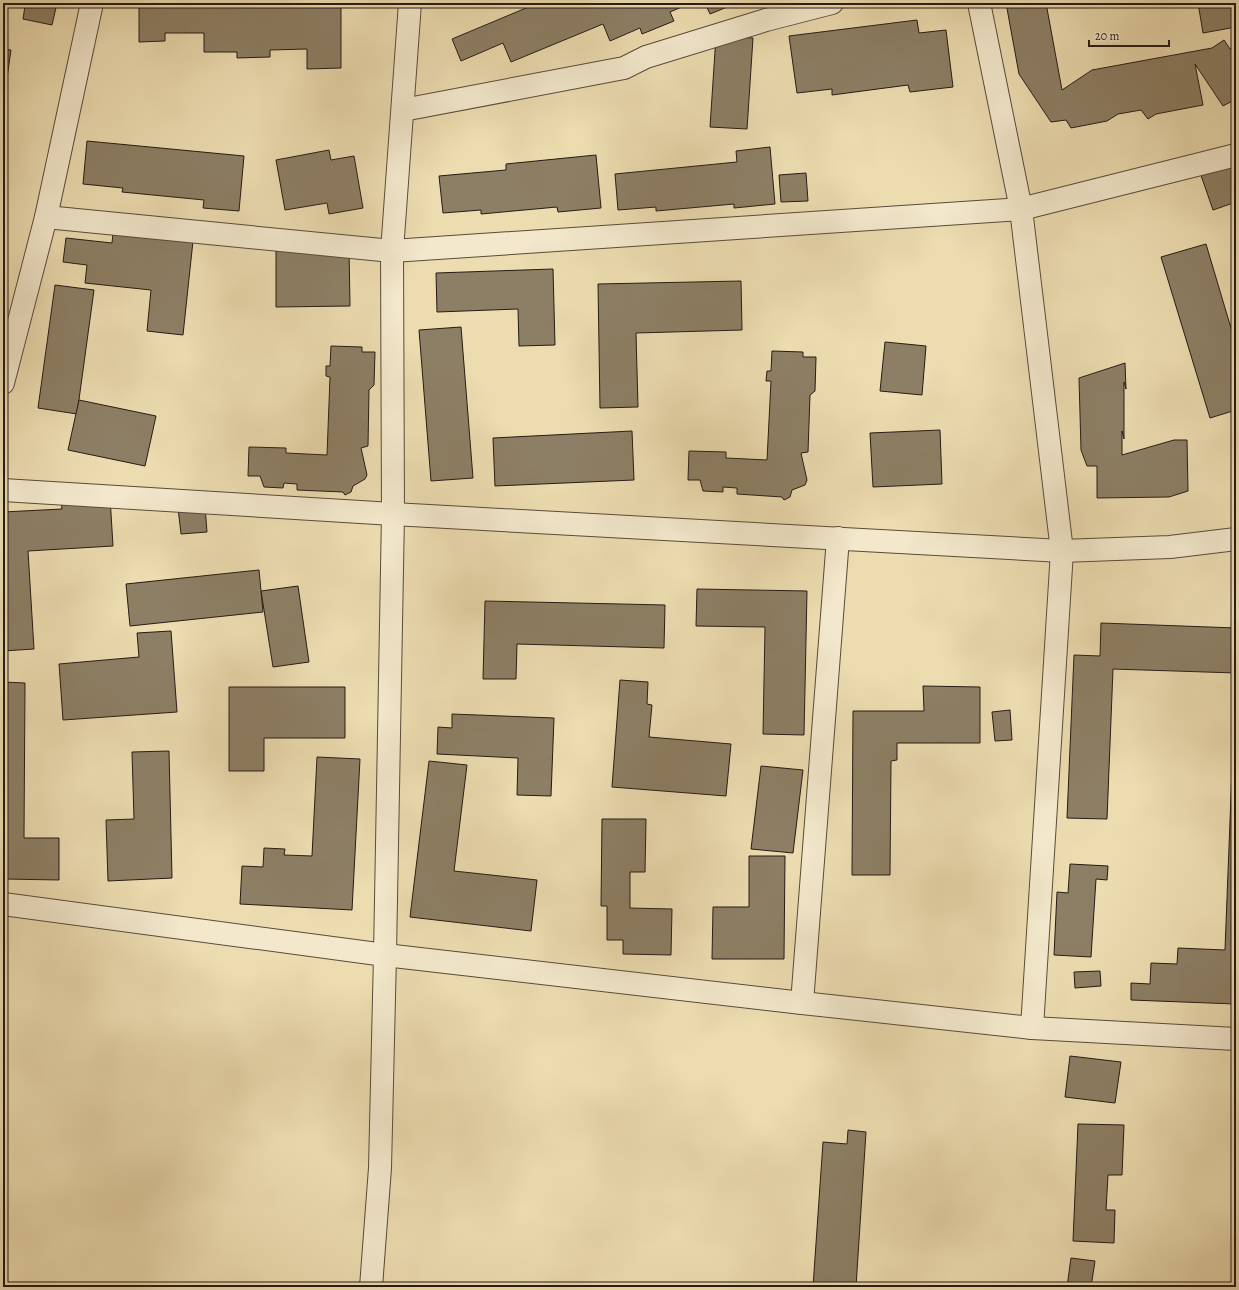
<svg xmlns="http://www.w3.org/2000/svg" width="1239" height="1290" font-family="Alegreya,serif">
<rect width="100%" height="100%" fill="#ecdcb0"/>
<filter id="stains"><feTurbulence type="fractalNoise" baseFrequency=".005" numOctaves="4"/><feColorMatrix values="0 0 0 0 .2 0 0 0 0 .09 0 0 0 0 .02 0 0 0 .5 -.17"/></filter>
<radialGradient id="worn" r=".72"><stop offset=".6" stop-color="#630" stop-opacity="0"/><stop offset="1" stop-color="#630" stop-opacity=".3"/></radialGradient>
<g fill="#8d7f65" stroke="#261b14">
<path d="M10,3H57L52,25L23,19L25,6Z"/>
<path d="M538,3H691L670,12L674,21L642,34L640,28L610,41L603,24L511,62L503,43L461,61L452,39Z"/>
<path d="M705,3H737L710,14Z"/>
<path d="M1006,3H1046L1062,90L1092,70L1212,48L1224,40L1230,49L1236,48V99L1223,106L1195,64L1203,105L1156,114L1148,119L1141,110L1118,114L1107,121L1071,128L1066,120L1051,122L1019,74Z"/>
<path d="M1198,3H1236V27L1203,33Z"/>
<path d="M341,4V68L307,69V49L270,50V57L237,58V52H204V33H165V41L139,42V6Z"/>
<path d="M917,20L919,33L946,30L953,87L910,92L908,85L832,95V89L797,93L789,36Z"/>
<path d="M716,36L753,38L747,129L710,127Z"/>
<path d="M3,49L11,50L3,106Z"/>
<path d="M87,141L244,156L239,211L203,208L204,200L122,192L123,188L83,184Z"/>
<path d="M770,147L775,204L734,208V204L656,211V207L618,210L615,174L737,162L736,151Z"/>
<path d="M1236,148V202L1213,210L1196,161Z"/>
<path d="M329,150L331,160L354,156L363,208L329,214L327,203L285,210L276,160Z"/>
<path d="M596,155L601,208L558,212L557,207L481,214V210L443,213L439,176L506,170V164Z"/>
<path d="M806,173L808,201L781,202L779,175Z"/>
<path d="M113,233L193,241L183,335L147,331L151,290L85,283L87,265L63,262L66,238L112,243Z"/>
<path d="M1206,244L1236,345V410L1210,418L1161,257Z"/>
<path d="M349,248L350,306L276,307V249Z"/>
<path d="M553,269L555,345L519,346L518,309L437,312L436,273Z"/>
<path d="M741,281L742,330L636,333L638,407L600,408L598,284Z"/>
<path d="M55,285L94,290L77,414L38,408Z"/>
<path d="M461,327L473,478L431,481L419,330Z"/>
<path d="M885,342L926,346L922,395L880,391Z"/>
<path d="M331,346L362,347V352H375L374,385L369,390L368,446L361,448L367,475L365,479L353,486L351,492L345,495L343,492L297,490V484L284,483L283,488L264,487L260,476H248L249,447L286,448V453L327,455L330,377L326,376V366H330Z"/>
<path d="M772,351L803,352V357H816L815,391L810,395L808,452L801,453L807,480L805,485L792,490L790,497L784,500L782,497L737,494V488L723,487V492L703,491L700,480H688L689,451L726,452V458L767,460L771,381H766L767,371H771Z"/>
<path d="M1125,363L1126,389L1124,382V439L1122,431V455L1174,440H1187L1188,491L1169,497L1097,498V466H1087L1081,450L1079,378Z"/>
<path d="M79,400L156,416L145,466L68,450Z"/>
<path d="M940,430L942,484L873,487L870,433Z"/>
<path d="M632,431L634,480L495,486L493,438Z"/>
<path d="M110,497L113,546L28,551L34,649L3,651V512L62,509L61,500Z"/>
<path d="M205,506L207,532L181,534L178,508Z"/>
<path d="M259,570L263,612L130,626L126,584Z"/>
<path d="M298,586L309,662L273,667L261,591Z"/>
<path d="M697,589L807,591L804,735L763,734L765,627L696,626Z"/>
<path d="M485,601L665,605L664,648L517,644L516,679H483Z"/>
<path d="M1101,623L1236,628V673L1113,669L1107,819L1067,818L1074,655L1100,656Z"/>
<path d="M171,631L177,712L63,720L59,664L139,657L137,633Z"/>
<path d="M620,680L648,682L647,704L652,705L649,737L731,744L726,796L612,787Z"/>
<path d="M3,682L25,683L24,838H59V880L3,879Z"/>
<path d="M923,686L980,687V743H897V760L891,761L890,875H852L853,711H924Z"/>
<path d="M229,687H345V738H264V771H229Z"/>
<path d="M1235,692L1236,972L1235,1004L1131,1000V983L1150,984L1151,963L1177,964L1178,948L1225,950Z"/>
<path d="M1010,710L1012,740L995,741L992,712Z"/>
<path d="M452,714L554,718L551,796L517,795L518,758L437,754L438,727L452,728Z"/>
<path d="M169,751L172,878L108,881L106,820L134,819L132,752Z"/>
<path d="M317,757L360,759L352,910L240,904L242,866L263,867L264,848L285,849L284,855L312,856Z"/>
<path d="M429,761L467,765L454,871L537,880L531,931L410,917Z"/>
<path d="M761,766L803,770L793,853L751,849Z"/>
<path d="M602,819H646L645,872H630V908L672,909L671,955L623,954V940H607V906H601Z"/>
<path d="M749,856H785L784,959H712L713,907H749Z"/>
<path d="M1070,864L1108,866L1107,880L1096,879L1091,957L1054,955L1057,892L1068,893Z"/>
<path d="M1100,971L1101,986L1075,988L1074,972Z"/>
<path d="M1070,1056L1121,1062L1115,1103L1065,1097Z"/>
<path d="M1078,1124L1124,1125L1122,1175H1108L1106,1210H1115L1114,1243L1073,1241Z"/>
<path d="M848,1130L866,1132L856,1287H813L823,1142L847,1144Z"/>
<path d="M1071,1258L1095,1261L1091,1287H1067Z"/>
</g>
<g fill="none" stroke-linecap="round" stroke-linejoin="round">
<defs>
<g id="minor">
<path d="M979,3L1021,209L1062,551L1032,1028"/>
<path d="M403,110L624,68L646,57L766,20L832,3"/>
<path d="M46,217L392,251L1021,209L1236,155"/>
<path d="M3,383L46,217L92,3"/>
<path d="M3,490L393,514L1062,551L1170,547L1236,539"/>
<path d="M3,904L385,955L802,1003L1032,1028L1236,1039"/>
<path d="M802,1003L838,538"/>
<path d="M371,1287L380,1168L385,955L393,514L392,251L410,3"/>
</g>
</defs>
<use href="#minor" stroke="#584b3b" stroke-width="24"/>
<use href="#minor" stroke="#f3e8cc" stroke-width="22"/>
</g>
<rect width="1239" height="1290" fill="none" stroke="#ecdcb0" stroke-width="16"/>
<rect x="4" y="4" width="1231" height="1282" fill="none" stroke="#261b14" stroke-width="2"/>
<rect x="8" y="8" width="1223" height="1274" fill="none" stroke="#261b14"/>
<path d="M1089 40v6h80v-6" fill="none" stroke="#261b14" stroke-width="2"/>
<text x="1095" y="40" font-size="12" fill="#261b14" stroke="#f3e8cc" stroke-width="3" paint-order="stroke">20 m</text>
<rect width="100%" height="100%" filter="url(#stains)"/>
<rect width="100%" height="100%" fill="url(#worn)"/>
</svg>
